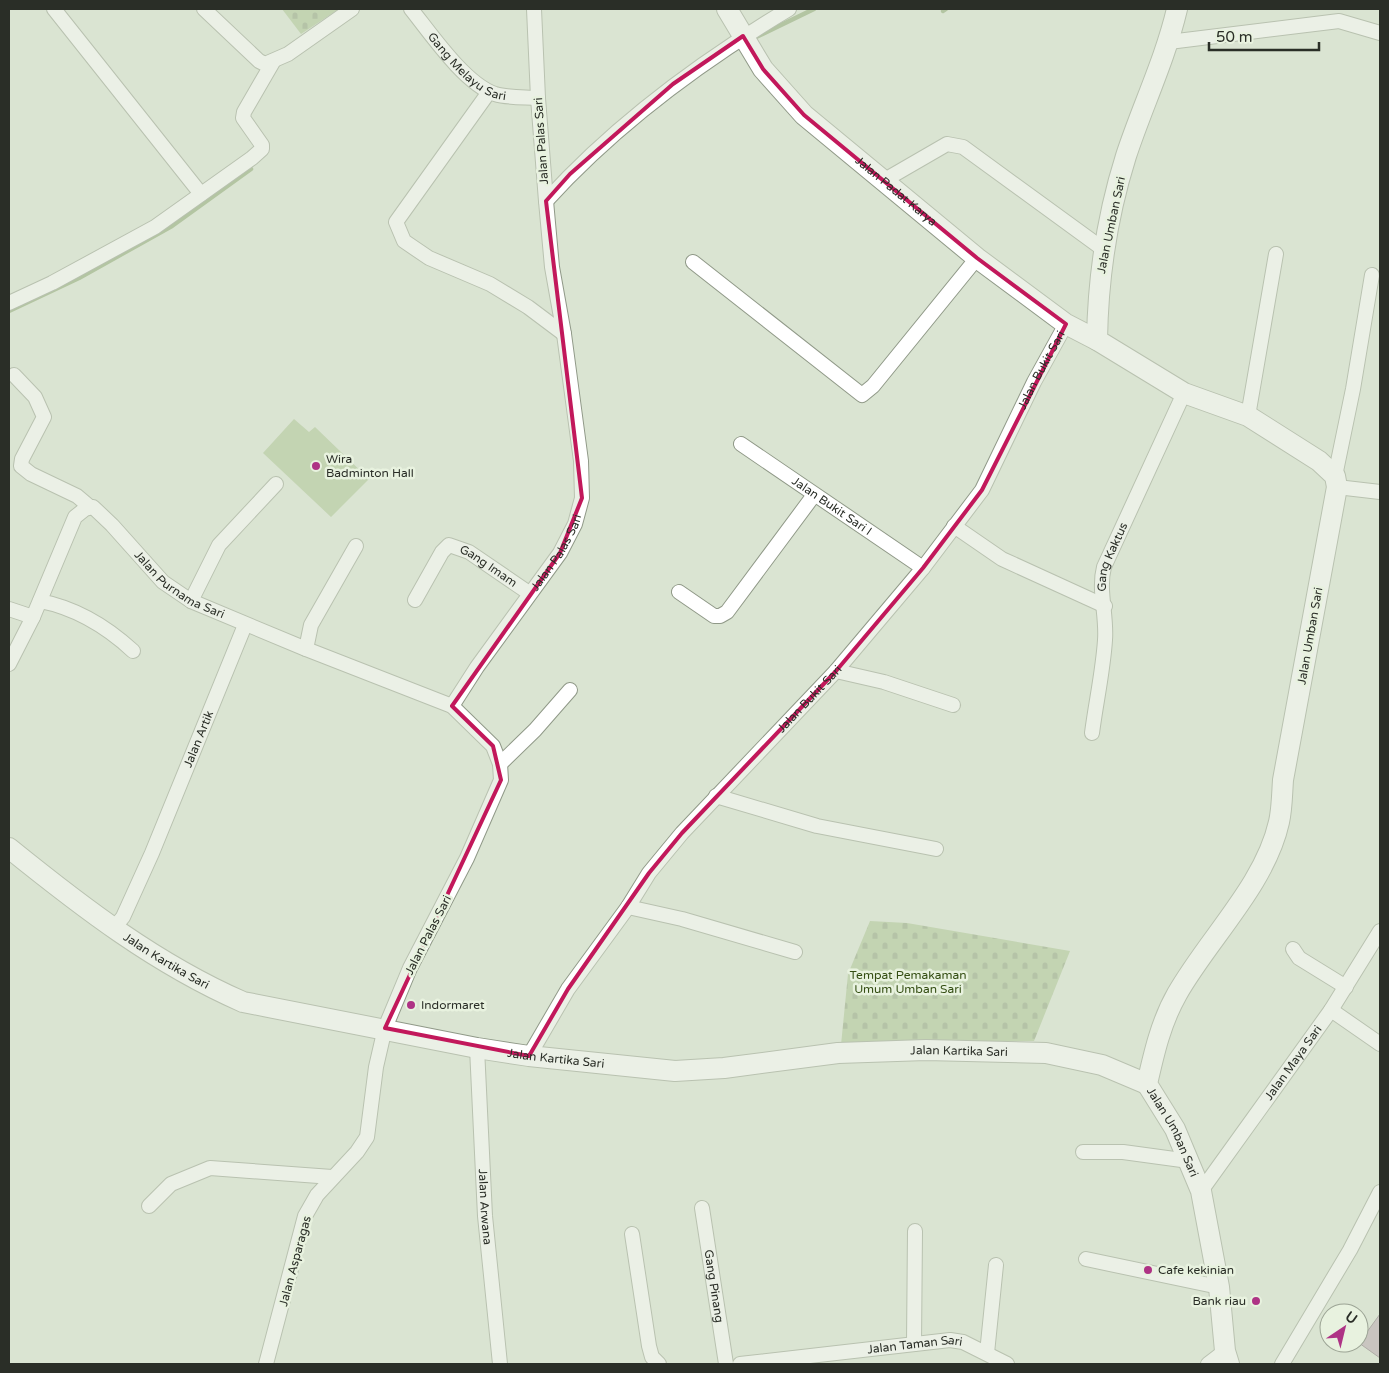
<svg xmlns="http://www.w3.org/2000/svg" width="1389" height="1373" font-family="'Varela Round',sans-serif">
<defs>
<pattern id="cemetery-stones" width="16" height="16" patternUnits="userSpaceOnUse" patternTransform="scale(1.25)"><rect width="16" height="16" fill="#a6c08d"/><path d="M2 7V4a2 2 0 0 1 4 0v3zM10 15v-3a2 2 0 0 1 4 0v3z" fill="#879c73"/></pattern>
</defs>
<rect width="100%" height="100%" fill="#dae4d2"/>
<path fill="#a6c08d" d="M294,419L309,432L315,427L369,479L331,517L263,453Z"/>
<g fill="url(#cemetery-stones)">
<path d="M282,9H339L301,34Z"/>
<path d="M870,921L907,923L1070,951L1034,1041H906L841,1045L848,974Z"/>
</g>
<g fill="none" stroke-linecap="round" stroke-linejoin="round">
<g stroke="#839f68" stroke-width="4.5">
<path d="M943,11L946,9"/>
<path d="M754,38L814,9"/>
<path d="M9,311L79,278L172,226L251,169"/>
</g>
</g>
<path fill="#b4a1ab" stroke="#796771" d="M1380,1314V1358L1359,1343Z"/>
<g fill="none" stroke-linecap="round" stroke-linejoin="round">
<defs>
<g id="street">
<path d="M54,9L201,194"/>
<path d="M204,9L259,61L265,64L288,54L352,9"/>
<path id="s1" d="M411,9C431,34 465,84 495,94C508,98 524,97 538,98"/>
<path d="M1169,42L1339,21L1380,33"/>
<path d="M489,92L396,222L404,241L429,258L490,284L528,307L564,334"/>
<path d="M883,181L947,144L963,147L1103,249"/>
<path d="M546,201C616,124 700,62 789,9"/>
<path d="M693,262L862,395L873,386L977,258"/>
<path d="M9,303L52,283L155,227L252,158L262,149V145L243,118L244,112L273,62"/>
<path d="M14,375L35,397L44,417L22,459L21,466L31,474L77,496L90,507"/>
<path d="M1248,416L1276,254"/>
<path id="s2" d="M741,444L923,568"/>
<path d="M1335,476L1353,389L1372,275"/>
<path d="M1337,487L1380,492"/>
<path d="M954,526L1002,559L1105,606"/>
<path d="M679,592L714,616H720L727,612L814,495"/>
<path id="s3" d="M415,600L442,552L449,545L469,552L529,593"/>
<path d="M40,601C76,608 106,626 133,651"/>
<path d="M191,601L219,545L276,484"/>
<path d="M9,609L33,617"/>
<path d="M306,649L311,625L356,546"/>
<path id="s4" d="M9,664L33,617L75,517L85,509L93,507L112,525L163,582L191,601L306,649L452,706L493,746L500,764L501,780L467,858L410,968L385,1028L376,1067L367,1137L357,1152L317,1195L305,1216L266,1364"/>
<path d="M836,671L884,682L953,705"/>
<path id="s5" d="M452,706L477,667L560,553L575,524L582,498L581,461L564,334L552,267L546,201L538,98L534,9"/>
<path id="s6" d="M1092,733C1096,702 1103,671 1105,640C1107,616 1098,590 1104,567L1184,393"/>
<path d="M500,764L535,730L570,690"/>
<path d="M716,796L817,826L936,849"/>
<path d="M628,907L682,919L795,952"/>
<path id="s7" d="M113,929L123,917L152,853L245,625"/>
<path d="M1293,949L1299,958L1346,987"/>
<path d="M1331,1010L1380,1044"/>
<path id="s8" d="M477,1048L485,1216L500,1364"/>
<path id="s9" d="M529,1056L568,989L628,907L649,873L682,833L836,671L923,568L982,490L1034,382L1066,324"/>
<path d="M1083,1152H1123L1189,1161"/>
<path id="s10" d="M1201,1191L1331,1010L1380,931"/>
<path d="M149,1206L171,1184L210,1168L332,1177"/>
<path id="s11" d="M702,1208L726,1364"/>
<path d="M632,1234L649,1346L652,1357L659,1364"/>
<path d="M1086,1259L1219,1287"/>
<path d="M914,1344L915,1231"/>
<path d="M987,1353L996,1265"/>
<path id="s12" d="M740,1364L950,1340L963,1342L1007,1364"/>
<path d="M1208,1364L1225,1351"/>
<path d="M1282,1364L1350,1250L1380,1192"/>
</g>
<g id="secondary">
<path id="s13" d="M727,9L763,69L804,115L977,258L1066,324L1097,340"/>
<path id="s14" d="M1177,9C1165,60 1142,107 1126,156C1107,216 1098,278 1097,340L1184,393L1248,416L1319,461L1335,476L1337,487L1283,780C1282,794 1282,809 1279,822C1265,885 1208,939 1177,994C1161,1022 1154,1053 1147,1084L1175,1129L1201,1191L1219,1287L1225,1351L1229,1364"/>
<path id="s15" d="M9,848C82,907 156,964 243,1002L477,1048L529,1056L675,1071L724,1068L838,1053L926,1050L1046,1053L1102,1065L1147,1084"/>
</g>
</defs>
<use href="#street" stroke="#909988" stroke-width="16"/>
<use href="#secondary" stroke="#909988" stroke-width="22"/>
<use href="#street" stroke="#fff" stroke-width="14"/>
<use href="#secondary" stroke="#fff" stroke-width="20"/>
</g>
<path d="M0 0H1389V1373H0ZM743,36L763,69L804,115L977,258L1066,324L982,490L923,568L836,671L682,833L649,873L568,989L529,1056L385,1028L501,780L493,746L452,706L560,553L582,498L546,201L570,174L673,84Z" fill="#dae4d2" fill-opacity=".55" fill-rule="evenodd"/>
<path fill="none" stroke="#c2185b" stroke-width="4" stroke-linejoin="round" d="M743,36L763,69L804,115L977,258L1066,324L982,490L923,568L836,671L682,833L649,873L568,989L529,1056L385,1028L501,780L493,746L452,706L560,553L582,498L546,201L570,174L673,84Z"/>
<g fill="#ae3385" stroke="#e8f2df" stroke-width="2">
<circle cx="316" cy="466" r="5"/>
<circle cx="411" cy="1005" r="5"/>
<circle cx="1148" cy="1270" r="5"/>
<circle cx="1256" cy="1301" r="5"/>
</g>
<g text-anchor="middle" dominant-baseline="central" stroke-width="5" stroke-linejoin="round" paint-order="stroke">
<g font-size="12" fill="#2a2e27" stroke="#e8f2df">
<text stroke="none"><textPath href="#s1" startOffset="82">Gang Melayu Sari</textPath></text>
<text transform="translate(541 141) rotate(-94)">Jalan Palas Sari</text>
<text stroke="none"><textPath href="#s13" startOffset="251">Jalan Padat Karya</textPath></text>
<text transform="translate(1111 225) rotate(-78)">Jalan Umban Sari</text>
<text stroke="none"><textPath href="#s9" startOffset="861">Jalan Bukit Sari</textPath></text>
<text stroke="none"><textPath href="#s2" startOffset="110">Jalan Bukit Sari I</textPath></text>
<text stroke="none"><textPath href="#s5" startOffset="186">Jalan Palas Sari</textPath></text>
<text stroke="none"><textPath href="#s6" startOffset="179">Gang Kaktus</textPath></text>
<text stroke="none"><textPath href="#s3" startOffset="110">Gang Imam</textPath></text>
<text stroke="none"><textPath href="#s4" startOffset="300">Jalan Purnama Sari</textPath></text>
<text transform="translate(1310 636) rotate(-80)">Jalan Umban Sari</text>
<text stroke="none"><textPath href="#s9" startOffset="456">Jalan Bukit Sari</textPath></text>
<text stroke="none"><textPath href="#s7" startOffset="209">Jalan Artik</textPath></text>
<text transform="translate(428 935) rotate(-63)">Jalan Palas Sari</text>
<text stroke="none"><textPath href="#s15" startOffset="194">Jalan Kartika Sari</textPath></text>
<text stroke="none"><textPath href="#s15" startOffset="1004">Jalan Kartika Sari</textPath></text>
<text stroke="none"><textPath href="#s15" startOffset="599">Jalan Kartika Sari</textPath></text>
<text stroke="none"><textPath href="#s10" startOffset="158">Jalan Maya Sari</textPath></text>
<text stroke="none"><textPath href="#s14" startOffset="1321">Jalan Umban Sari</textPath></text>
<text stroke="none"><textPath href="#s8" startOffset="159">Jalan Arwana</textPath></text>
<text transform="translate(295 1261) rotate(-75)">Jalan Asparagas</text>
<text stroke="none"><textPath href="#s11" startOffset="79">Gang Pinang</textPath></text>
<text stroke="none"><textPath href="#s12" startOffset="176">Jalan Taman Sari</textPath></text>
</g>
<g font-size="12" fill="#2a2e27" stroke="#e8f2df" text-anchor="start">
<text x="326" y="459">Wira<tspan x="326" dy="14">Badminton Hall</tspan></text>
<text x="421" y="1005">Indormaret</text>
<text x="1158" y="1270">Cafe kekinian</text>
<text x="1246" y="1301" text-anchor="end">Bank riau</text>
</g>
<g font-size="12" fill="#344e13" stroke="#e8f2df">
<text x="908" y="975">Tempat Pemakaman<tspan x="908" dy="14">Umum Umban Sari</tspan></text>
</g>
</g>
<rect width="1389" height="1373" fill="none" stroke="#2a2e27" stroke-width="20"/>
<g transform="translate(1344 1328) rotate(35)"><circle r="24" fill="#e8f2df" stroke="#9ca495"/>
<path d="M0-4L9 19L0 12L-9 19Z" fill="#ae3385"/>
<text y="-8" font-size="14" font-weight="bold" text-anchor="middle" fill="#2a2e27">U</text>
</g>
<path d="M1209 42v8h110v-8" fill="none" stroke="#2a2e27" stroke-width="2.5"/>
<text x="1216" y="42" font-size="15" fill="#2a2e27" stroke="#e8f2df" stroke-width="4" paint-order="stroke">50 m</text>
</svg>
